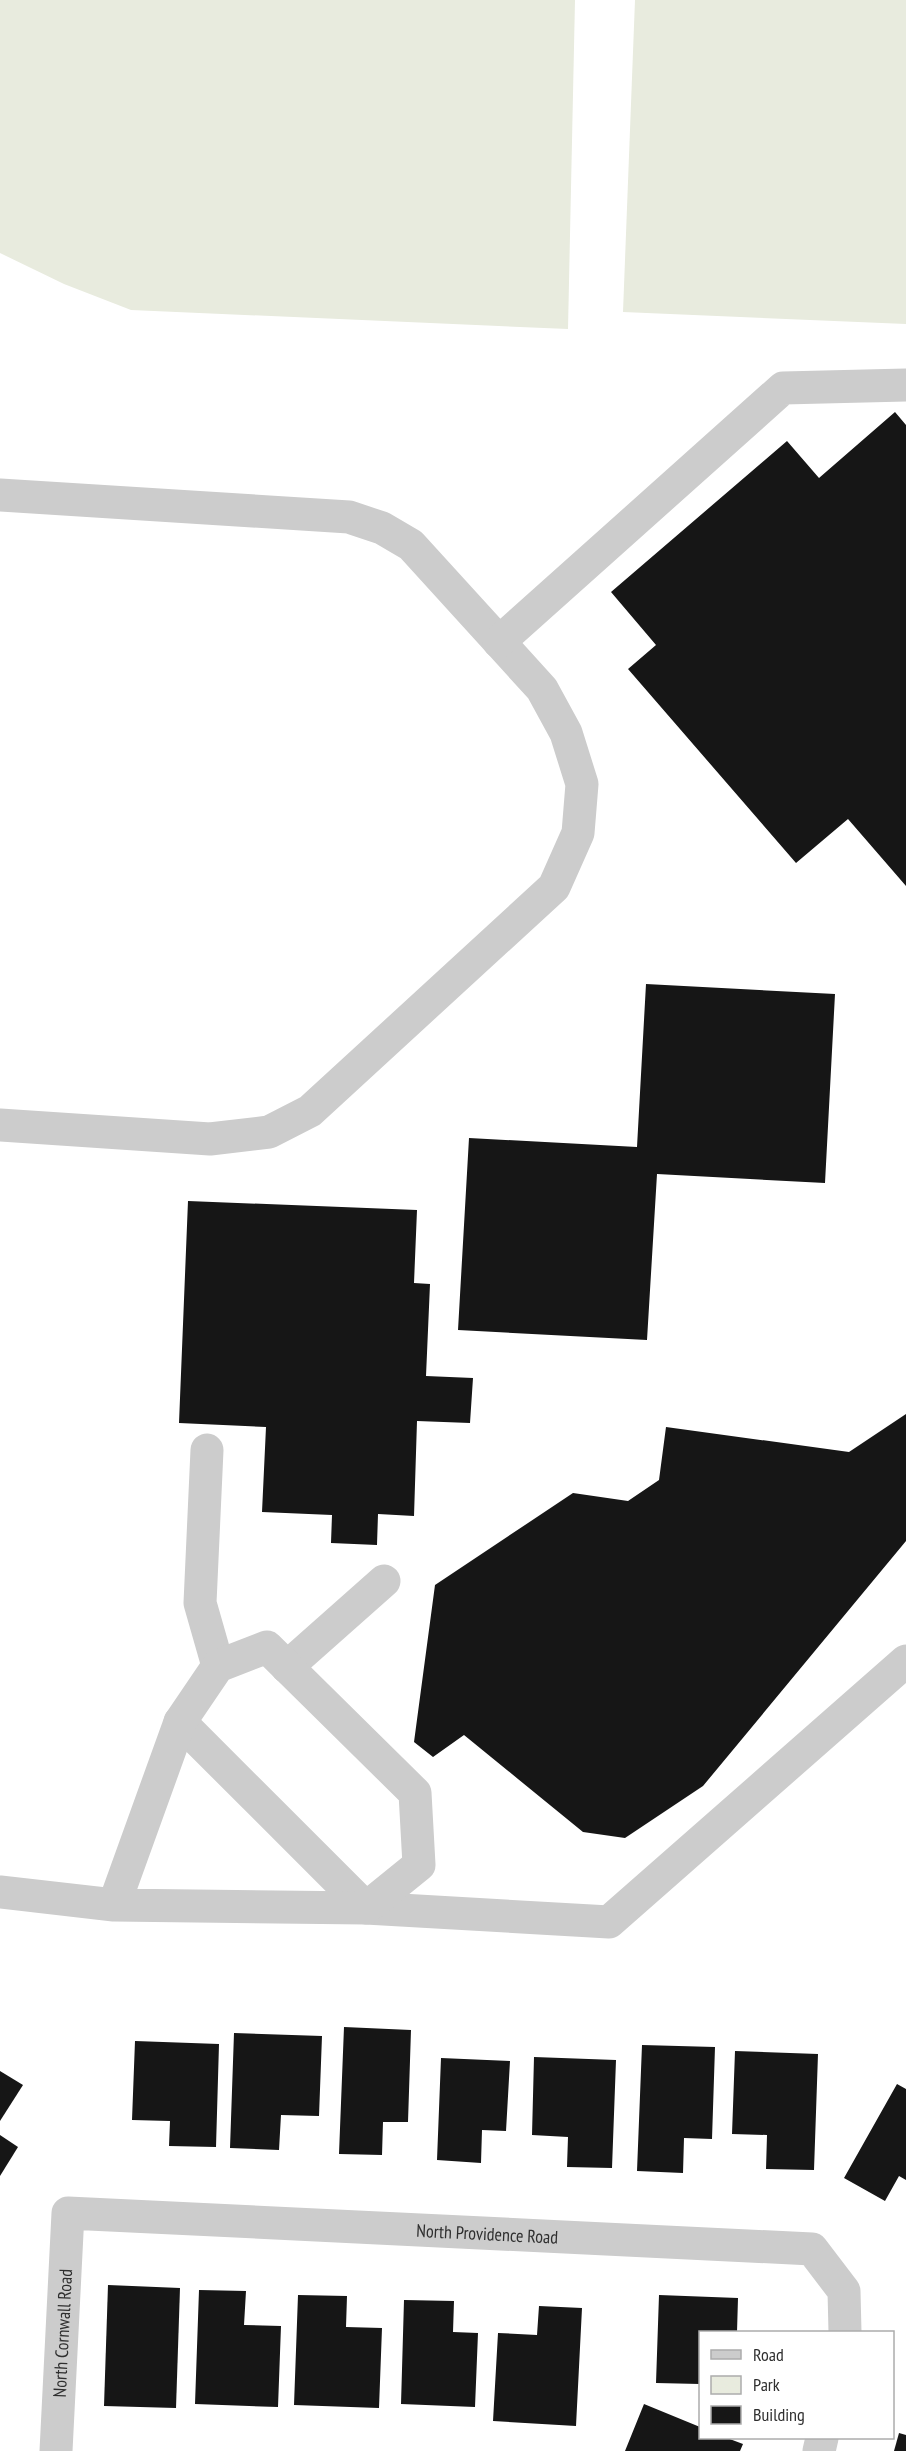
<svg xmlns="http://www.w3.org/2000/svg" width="906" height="2451" font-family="'PT Sans Narrow',sans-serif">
<rect width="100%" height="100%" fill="#fff"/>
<g fill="#e8ebde">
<path d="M0,0H575L568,329L131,310L64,284L0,253Z"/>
<path d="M635,0H906V324L623,312Z"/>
</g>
<g fill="#161616">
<path d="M895,412L906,425V886L848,819L796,863L628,669L656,645L611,592L787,441L819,478Z"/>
<path d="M646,984L835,994L825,1183L657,1174L647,1340L458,1330L469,1138L637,1147Z"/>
<path d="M188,1201L417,1210L414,1283L430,1284L426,1376L473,1378L470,1423L417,1421L414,1516L378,1514L377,1545L331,1543L332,1515L262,1512L266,1427L179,1423Z"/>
<path d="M906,1414V1541L703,1786L625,1838L583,1832L464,1735L433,1757L414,1742L435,1585L573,1493L628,1501L659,1480L666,1427L849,1452Z"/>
<path d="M344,2027L411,2030L408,2122H383L382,2155L339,2154Z"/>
<path d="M234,2033L322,2036L319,2116L281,2115L279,2150L230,2148Z"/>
<path d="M135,2041L219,2044L216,2147L169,2146L170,2121L132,2120Z"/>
<path d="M642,2045L715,2047L712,2139L684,2138L683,2173L637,2171Z"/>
<path d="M735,2051L818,2054L814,2170L766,2169L767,2135L732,2134Z"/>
<path d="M534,2057L616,2060L612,2168L567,2167L568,2137L532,2135Z"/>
<path d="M441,2058L510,2061L506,2131L482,2130L481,2163L437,2160Z"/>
<path d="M0,2071L23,2085L0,2121Z"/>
<path d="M897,2084L906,2089V2180L899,2176L885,2201L844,2178Z"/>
<path d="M0,2135L18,2147L0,2176Z"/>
<path d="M108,2285L180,2288L176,2408L104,2406Z"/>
<path d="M199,2290L246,2291L244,2325L281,2326L278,2407L195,2404Z"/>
<path d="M298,2295L347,2296L346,2327L382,2328L379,2408L294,2405Z"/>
<path d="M659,2295L738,2298L737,2332H700V2384L656,2383Z"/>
<path d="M404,2300L454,2301L453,2332L478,2333L475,2407L401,2404Z"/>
<path d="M539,2306L582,2308L576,2426L493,2421L498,2333L537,2335Z"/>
<path d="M644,2404L700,2427V2438H727L743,2444L740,2451H625Z"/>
<path d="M899,2433L906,2435V2451H894Z"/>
</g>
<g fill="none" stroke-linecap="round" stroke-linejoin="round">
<g stroke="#ccc" stroke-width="33">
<path d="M0,495L349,517L382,528L411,545L542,689L566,733L582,784L578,833L554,887L310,1111L269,1132L210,1139L0,1125"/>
<path d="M499,642L783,388L906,385"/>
<path d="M207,1450L200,1603L218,1666"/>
<path d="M287,1667L384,1581"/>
<path d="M180,1722L366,1908L609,1922L906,1661"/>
<path d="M0,1892L114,1905L366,1908L419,1865L415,1793L267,1647L218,1666L180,1722L114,1905"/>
<path id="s1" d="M56,2451L68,2213L812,2249L844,2291L845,2332"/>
<path d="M819,2451L822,2438"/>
</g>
</g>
<g text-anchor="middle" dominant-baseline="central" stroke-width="6" stroke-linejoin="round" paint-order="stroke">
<g font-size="18" fill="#2f2f2f" stroke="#fff">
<text stroke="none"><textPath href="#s1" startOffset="658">North Providence Road</textPath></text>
<text stroke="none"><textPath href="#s1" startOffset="118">North Cornwall Road</textPath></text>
</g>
</g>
<rect x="699" y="2331" width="195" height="108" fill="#ffffff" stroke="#acacac" stroke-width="1.5"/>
<rect x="711" y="2350" width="30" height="9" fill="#cccccc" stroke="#acacac" stroke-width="1.5"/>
<text x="753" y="2361" font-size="18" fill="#2f2f2f">Road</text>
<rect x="711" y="2376" width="30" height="18" fill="#e8ebde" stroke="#acacac" stroke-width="1.5"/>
<text x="753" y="2391" font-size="18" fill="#2f2f2f">Park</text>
<rect x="711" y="2406" width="30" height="18" fill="#161616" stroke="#acacac" stroke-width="1.5"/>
<text x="753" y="2421" font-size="18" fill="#2f2f2f">Building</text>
</svg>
